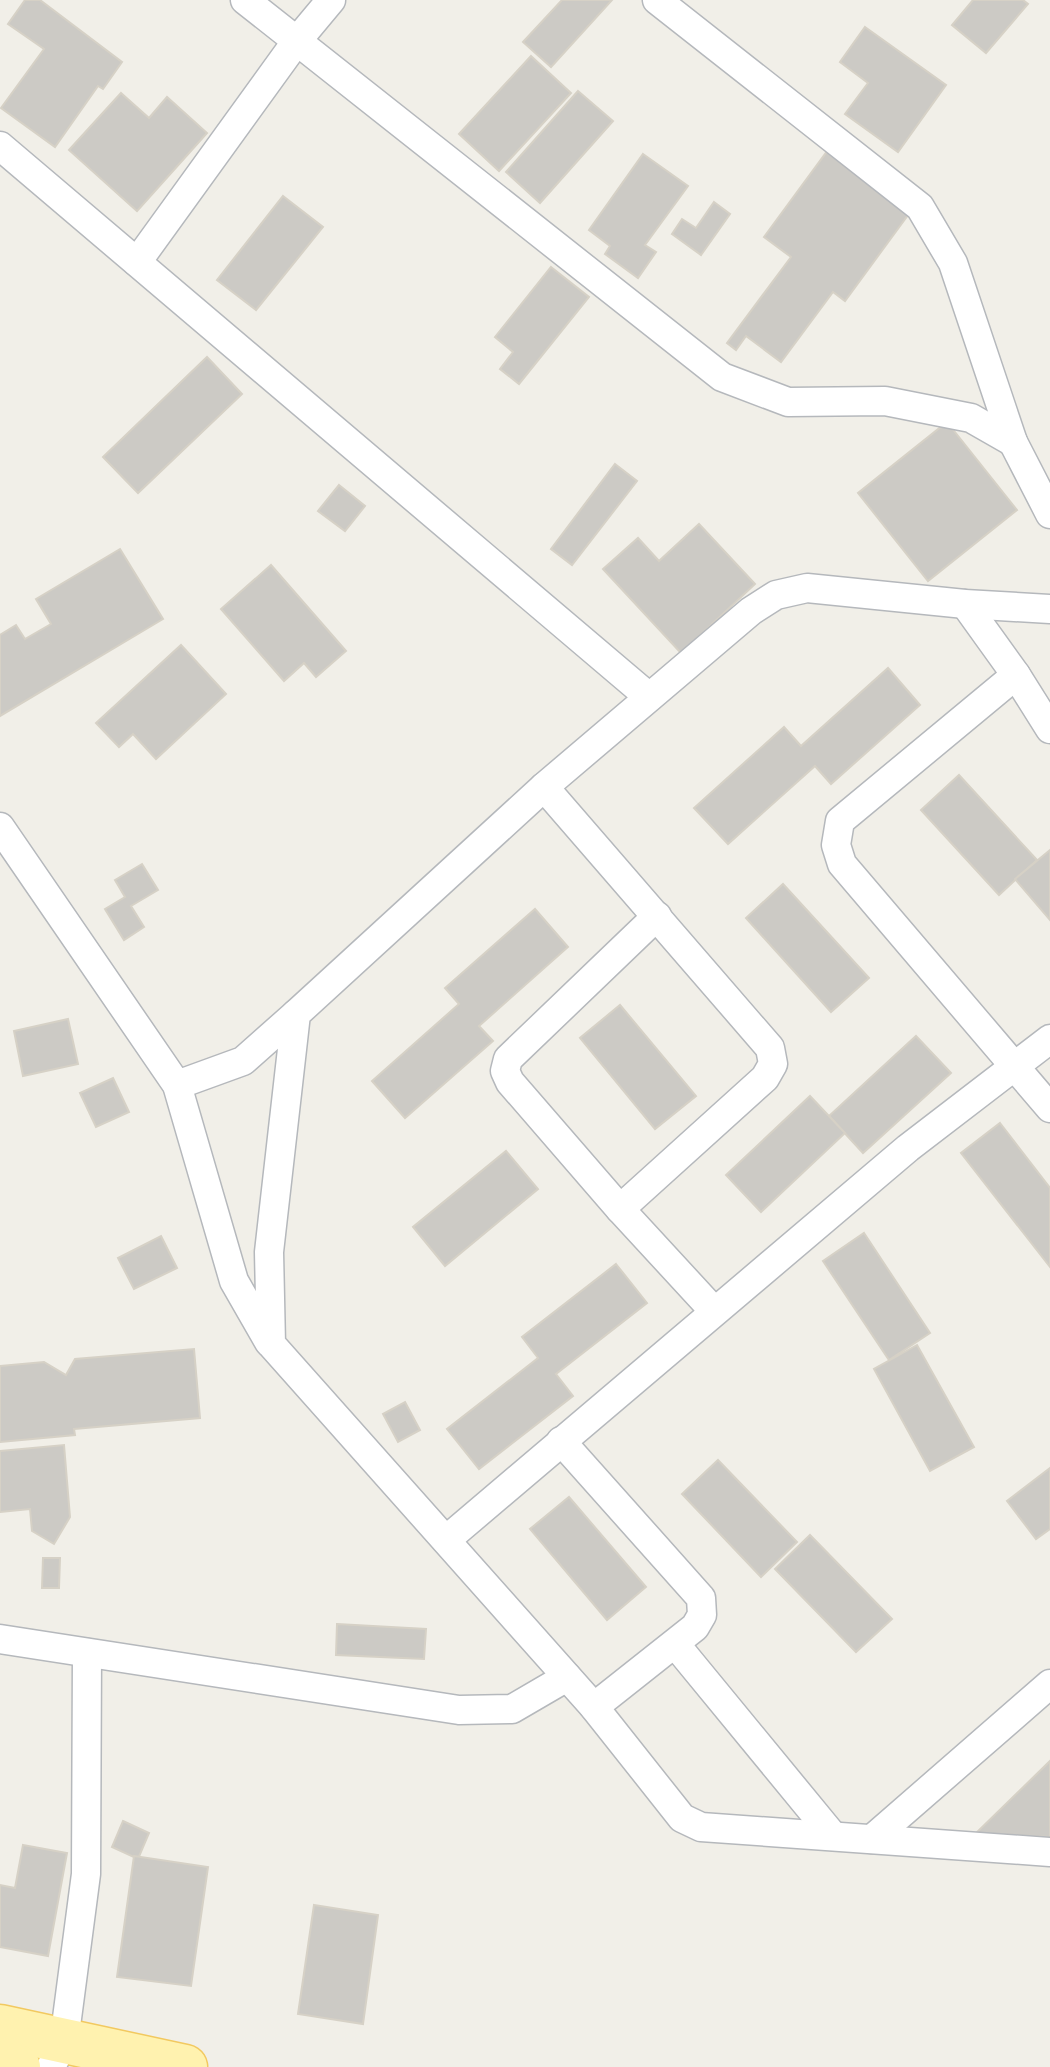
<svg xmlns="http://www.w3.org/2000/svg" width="1050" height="2067" font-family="'Public Sans',sans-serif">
<rect width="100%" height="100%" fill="#f1efe8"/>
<g fill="#cccac5" stroke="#d6d1c6" stroke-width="2">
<path d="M25,0H40L122,62L103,89L98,86L55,147L1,108L44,49L8,24Z"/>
<path d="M562,0H612L551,67L523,42Z"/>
<path d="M973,0H1023L1028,4L986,53L952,25Z"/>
<path d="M865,27L946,85L898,152L845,114L868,83L840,62Z"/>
<path d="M531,56L571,93L499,171L459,134Z"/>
<path d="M578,91L613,121L540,203L506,172Z"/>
<path d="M121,93L149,118L167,97L207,133L137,211L69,150Z"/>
<path d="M828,150L911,211L845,301L833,292L781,362L746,336L736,350L727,343L791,257L764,237Z"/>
<path d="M643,154L688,186L645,245L656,252L638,278L605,254L610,246L589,230Z"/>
<path d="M283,196L323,227L256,310L217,280Z"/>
<path d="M714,202L730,214L701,255L672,234L682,219L696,228Z"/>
<path d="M551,267L589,297L519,384L500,369L513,352L495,337Z"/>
<path d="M207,357L242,394L138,493L103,457Z"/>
<path d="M947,422L1017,510L928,581L858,493Z"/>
<path d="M615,464L637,481L572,565L551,549Z"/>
<path d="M339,485L365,506L345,531L318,511Z"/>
<path d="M699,524L755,584L681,653L603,569L638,538L659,561Z"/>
<path d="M120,549L163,619L0,716V635L16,625L25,639L51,624L36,599Z"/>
<path d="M271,565L346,651L316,677L304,663L284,681L221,609Z"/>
<path d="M181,645L226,694L156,759L133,734L119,747L96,723Z"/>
<path d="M888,668L920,705L831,784L815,766L728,844L694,808L784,727L801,746Z"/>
<path d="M959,775L1037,860L999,895L921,810Z"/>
<path d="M1050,850V920L1015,879Z"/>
<path d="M142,864L158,890L131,906L144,927L124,940L105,909L125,897L115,880Z"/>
<path d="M783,884L869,978L831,1012L746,918Z"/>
<path d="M535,909L568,947L479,1026L493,1041L405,1118L372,1081L459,1004L445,988Z"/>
<path d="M620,1005L696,1096L655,1129L580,1038Z"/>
<path d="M68,1019L78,1064L23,1076L14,1031Z"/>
<path d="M916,1036L951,1073L863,1153L829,1116Z"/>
<path d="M113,1078L129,1112L96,1127L80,1093Z"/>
<path d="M810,1096L845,1133L761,1212L726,1175Z"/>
<path d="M1000,1123L1050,1188V1267L961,1153Z"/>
<path d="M506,1151L538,1189L445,1266L413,1227Z"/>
<path d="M864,1233L930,1333L889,1360L823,1261Z"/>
<path d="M161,1236L177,1268L134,1289L118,1258Z"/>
<path d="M616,1264L647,1303L556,1374L573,1396L479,1469L447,1429L538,1358L522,1337Z"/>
<path d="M917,1345L974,1447L930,1471L874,1369Z"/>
<path d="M194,1349L200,1418L74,1429L75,1435L0,1442V1366L44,1362L66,1375L75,1359Z"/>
<path d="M405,1402L420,1430L398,1442L383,1414Z"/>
<path d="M64,1445L70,1517L54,1544L32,1531L30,1509L0,1512V1451Z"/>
<path d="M718,1460L797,1542L761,1577L682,1494Z"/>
<path d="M1050,1468V1529L1036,1539L1007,1501Z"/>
<path d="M569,1497L646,1587L607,1620L530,1529Z"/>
<path d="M810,1535L892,1619L856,1652L775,1569Z"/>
<path d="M43,1558H60L59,1588H42Z"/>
<path d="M337,1624L426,1629L424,1659L336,1655Z"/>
<path d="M1050,1761V1837L976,1833Z"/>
<path d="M123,1821L149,1833L138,1859L112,1847Z"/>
<path d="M23,1845L67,1853L48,1956L0,1947V1885L15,1888Z"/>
<path d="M134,1856L208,1867L191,1986L117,1977Z"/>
<path d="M314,1905L378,1915L363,2024L298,2014Z"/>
</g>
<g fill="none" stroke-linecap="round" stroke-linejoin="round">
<defs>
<g id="street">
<path d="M245,0L722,377L788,402L885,401L971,418L1013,442"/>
<path d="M657,0L920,207L953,263L1013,442L1050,514"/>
<path d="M0,146L649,697"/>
<path d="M137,262L296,42L331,0"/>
<path d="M965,604L1016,675L840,821L836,845L842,864L1050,1108"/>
<path d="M1050,609L965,604L807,588L776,595L751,611L544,787L296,1014L269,1252L271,1344L594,1707L682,1818L701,1827L1050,1852"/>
<path d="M1016,675L1050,729"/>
<path d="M544,787L770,1048L773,1064L765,1078L620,1209L714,1311"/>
<path d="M0,827L177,1085L234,1281L269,1342"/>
<path d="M177,1085L243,1061L296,1014"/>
<path d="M620,1209L510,1082L505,1071L508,1059L657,916"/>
<path d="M561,1441L701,1598L702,1615L695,1627L594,1707"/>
<path d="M446,1540L908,1148L1050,1039"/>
<path d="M0,1639L459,1710L512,1709L567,1677"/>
<path d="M676,1645L833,1836"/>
<path d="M872,1839L1050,1684"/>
<path d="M51,2067L64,2041L86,1874L87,1653"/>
</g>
<g id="primary">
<path d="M0,2027L185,2067"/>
<path d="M0,2063L18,2067"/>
</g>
</defs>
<use href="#street" stroke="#b5b8bc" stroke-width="31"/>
<use href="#primary" stroke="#f2c960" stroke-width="47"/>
<use href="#street" stroke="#fff" stroke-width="28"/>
<use href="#primary" stroke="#fff2af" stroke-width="44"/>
</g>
</svg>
